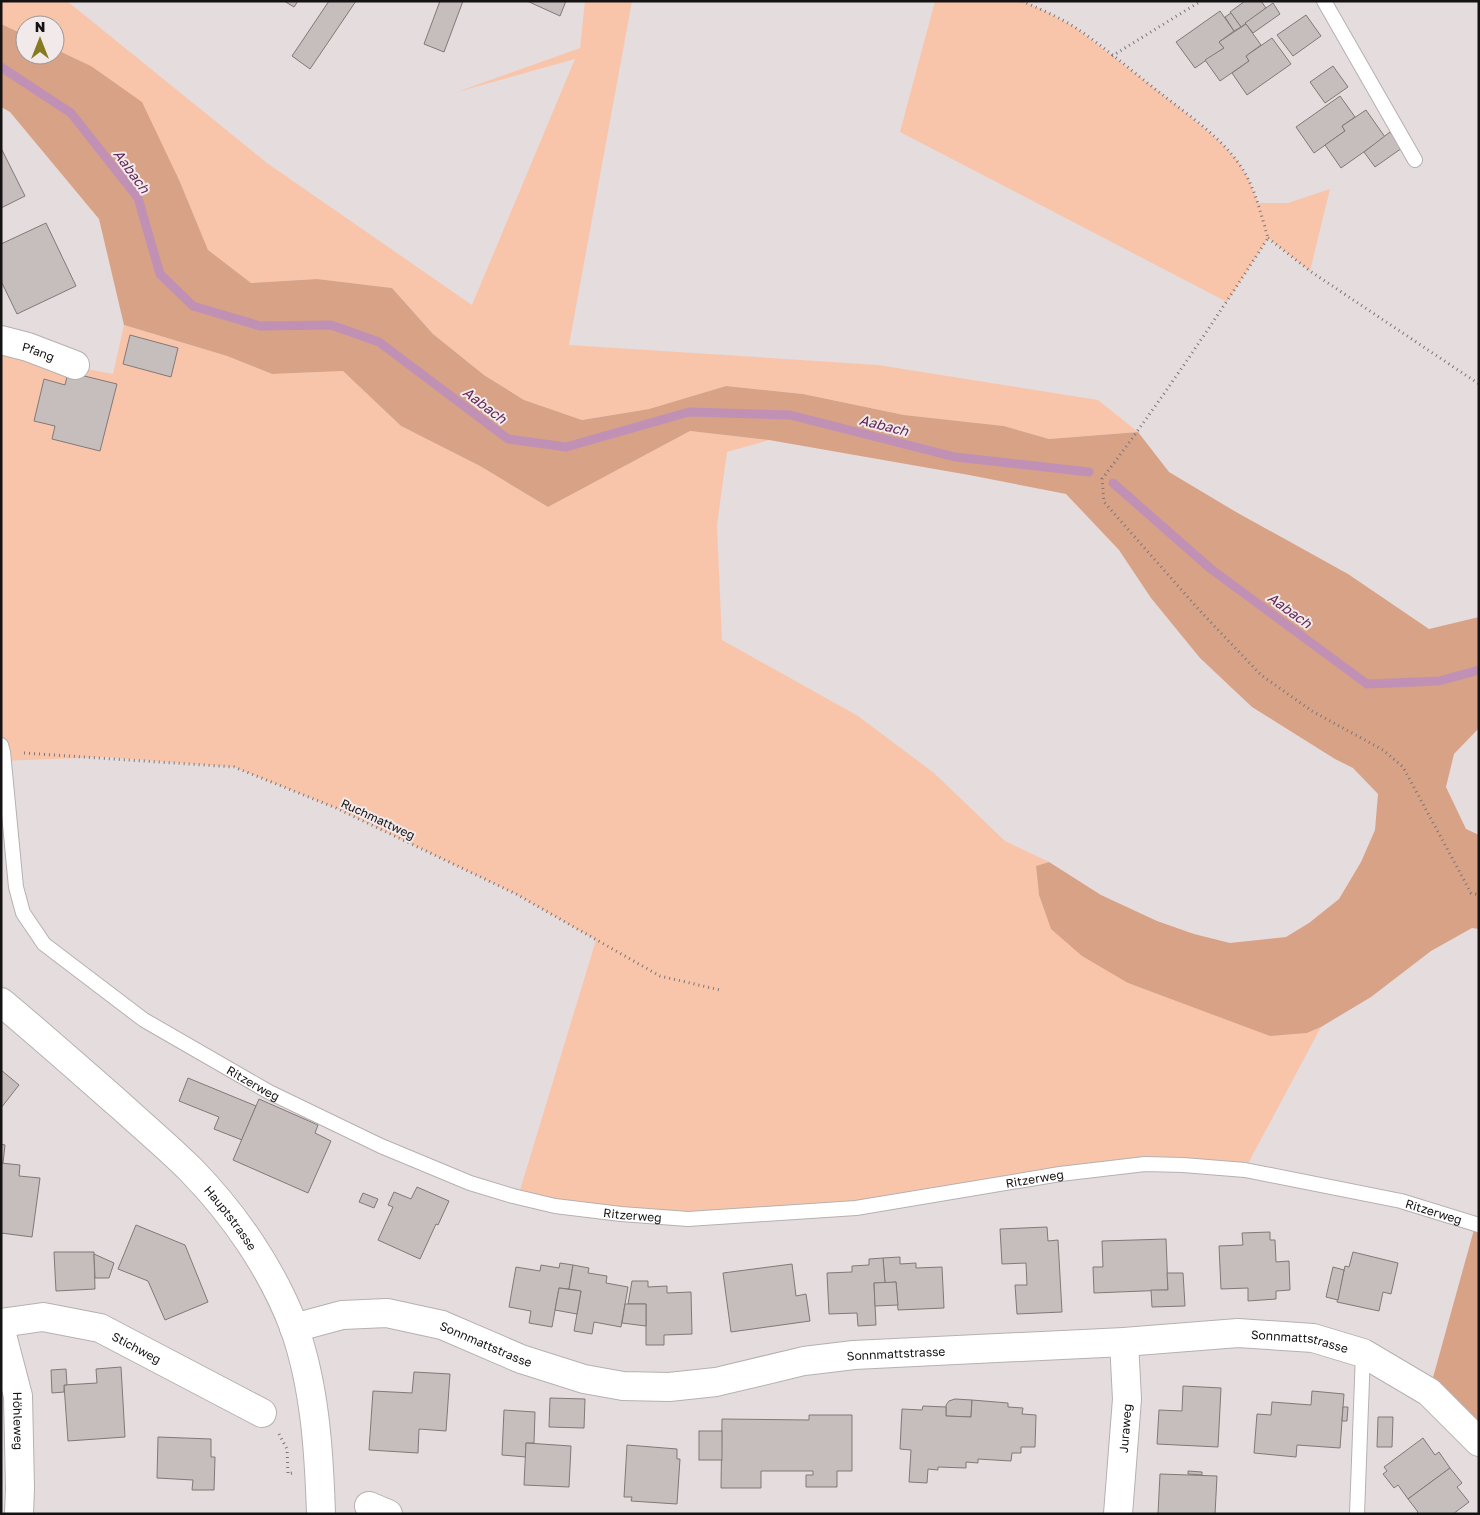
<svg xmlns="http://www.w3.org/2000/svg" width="1480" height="1515" font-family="'Golos Text',sans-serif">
<rect width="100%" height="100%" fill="#e5dcdd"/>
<g fill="#f9c5aa">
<path d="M1,1H67L267,163L472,305L575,59L457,92L580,48L585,1H632L569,345L878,365L1098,400L1138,432L1049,439L1004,426L904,415L803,394L726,386L649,409L582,420L524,400L484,375L433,334L392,288L317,279L251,283L208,251L180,182L91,66L55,49V25H25V35L1,24Z"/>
<path d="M935,1H1022L1043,10L1076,28L1181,109L1219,141L1237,160L1249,180L1258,203H1288L1330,189L1310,271L1268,238L1227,302L900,132Z"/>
<path d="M124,325L227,356L272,374L343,371L401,426L480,466L548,507L690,431L769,440L727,452L717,525L722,640L858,716L934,773L1005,841L1049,862L1036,866L1039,895L1052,929L1128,983L1172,999L1307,1033L1321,1027L1244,1171L1143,1168L686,1223L517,1200L596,940L516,894L336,808L234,767L105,757L1,761V353L113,374Z"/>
</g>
<g fill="#d8a287">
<path d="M1,24L25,35V55H55V49L91,66L142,102L180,182L208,250L251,283L317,279L392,288L433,334L484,375L524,400L582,420L649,409L726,386L803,394L904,415L1004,426L1049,439L1138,432L1169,472L1236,512L1348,574L1429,629L1479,617V728L1454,754L1446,787L1466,829L1479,835V929L1472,928L1431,951L1371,997L1321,1027L1307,1033L1270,1036L1128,983L1082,956L1051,929L1039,895L1036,866L1049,862L1101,895L1157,921L1194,934L1230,943L1286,937L1309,923L1339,899L1361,862L1375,830L1378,794L1353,768L1335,759L1252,707L1200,658L1151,598L1119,550L1066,494L969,475L769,440L690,431L548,507L480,466L401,426L343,371L272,374L227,356L124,325L99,219L10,112L1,107Z"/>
<path d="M1475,1226L1479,1227V1442L1429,1392Z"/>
</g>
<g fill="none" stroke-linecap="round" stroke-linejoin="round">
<g stroke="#c091b5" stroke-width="9">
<path d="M1,67L71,113L138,198L160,274L193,306L260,326L331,325L379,342L508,439L566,447L689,412L790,415L955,457L1089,472"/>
<path d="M1113,483L1211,569L1367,684L1439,681L1479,670"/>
</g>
</g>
<g fill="#c6bebc" stroke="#817978">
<path d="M284,1H298L294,7Z"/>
<path d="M329,1H356L310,69L292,56Z"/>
<path d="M440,1H463L444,52L424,44Z"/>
<path d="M527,1H566L560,16Z"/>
<path d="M1245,1H1261L1266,8L1241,27L1230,12Z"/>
<path d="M1273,3L1280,14L1253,33L1245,23Z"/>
<path d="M1220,11L1234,31L1219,42L1224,48L1195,68L1176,42Z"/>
<path d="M1231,13L1241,27L1234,31L1225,17Z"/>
<path d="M1306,15L1321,36L1293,56L1277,35Z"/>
<path d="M1246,24L1261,45L1246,56L1249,61L1220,81L1205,60L1224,48L1219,42Z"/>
<path d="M1272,38L1291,64L1247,95L1232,73L1249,61L1246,56Z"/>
<path d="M1333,66L1348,87L1325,103L1310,82Z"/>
<path d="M1340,96L1355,117L1342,126L1345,131L1314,153L1296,127Z"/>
<path d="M1366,110L1385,137L1341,168L1325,145L1345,131L1342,126Z"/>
<path d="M1390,132L1402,148L1375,167L1364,152Z"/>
<path d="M1,148L25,196L1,208Z"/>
<path d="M46,223L76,286L17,314L1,281V244Z"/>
<path d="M130,335L178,348L171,377L123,364Z"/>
<path d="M68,372L117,384L100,451L52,439L55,426L34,421L44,379L65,385Z"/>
<path d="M1,1070L19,1085L1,1108Z"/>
<path d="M188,1078L256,1106L242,1140L214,1129L219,1117L179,1101Z"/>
<path d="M259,1099L318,1125L315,1133L331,1141L308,1193L233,1160Z"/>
<path d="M1,1144L5,1145L3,1163H1Z"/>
<path d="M1,1163L20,1165L19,1176L40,1178L32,1237L1,1233Z"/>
<path d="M417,1187L449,1201L438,1225L436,1224L420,1259L378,1240L393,1207L388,1205L394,1192L411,1199Z"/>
<path d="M363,1193L378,1199L374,1208L359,1202Z"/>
<path d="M136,1225L185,1245L208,1302L165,1320L148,1281L118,1269Z"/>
<path d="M1047,1227L1048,1241L1058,1240L1062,1312L1017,1314L1015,1285H1027L1026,1263L1002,1264L1000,1229Z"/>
<path d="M1270,1232V1240H1275L1276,1262L1289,1261L1290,1290L1276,1291V1299L1248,1301V1288L1221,1289L1219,1246L1243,1245L1242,1233Z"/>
<path d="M1166,1239L1168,1290L1094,1293L1093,1267H1103L1102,1241Z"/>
<path d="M54,1252H94L95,1289L56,1291Z"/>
<path d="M1353,1252L1398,1263L1391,1294L1383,1292L1379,1311L1337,1302L1345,1266L1349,1267Z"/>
<path d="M94,1254L114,1263L109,1278H95Z"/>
<path d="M900,1257V1264L916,1263V1268L942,1267L944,1308L898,1310L896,1282L885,1283L883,1258Z"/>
<path d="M883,1258L885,1283H874L876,1325L858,1326L857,1313L829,1314L827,1273L852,1272V1266L869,1265V1259Z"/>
<path d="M560,1263L573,1265L569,1289L559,1288L552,1327L529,1323L531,1311L509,1307L516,1267L540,1271L541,1265L559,1268Z"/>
<path d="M792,1264L796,1296L806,1294L810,1321L731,1332L723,1273Z"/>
<path d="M573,1265L589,1268L588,1273L607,1276L606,1283L628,1287L621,1327L594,1322L592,1334L574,1331L581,1291L569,1289Z"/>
<path d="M1333,1267L1344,1270L1338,1300L1326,1297Z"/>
<path d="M1167,1273H1183L1185,1306L1152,1307L1151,1290H1168Z"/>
<path d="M632,1281H648V1287L667,1286V1293L691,1292L692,1334L664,1335V1345H646V1304H628Z"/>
<path d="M896,1282L898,1305L875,1306L874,1283Z"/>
<path d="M559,1288L581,1291L577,1314L555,1310Z"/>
<path d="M625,1304H646V1326L622,1323Z"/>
<path d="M121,1367L125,1437L68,1441L64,1385L97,1383L96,1369Z"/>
<path d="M66,1369L67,1385H64V1392L52,1393L51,1370Z"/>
<path d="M414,1372L450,1374L446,1431L419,1429L418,1453L369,1450L373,1391L412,1393Z"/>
<path d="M1183,1386L1221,1388L1218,1447L1157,1444L1159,1410L1182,1411Z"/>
<path d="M1312,1391L1344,1394L1340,1448L1297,1445L1296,1457L1254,1453L1257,1414L1271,1415L1272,1402L1311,1405Z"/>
<path d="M550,1398L585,1399L584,1428L549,1427Z"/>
<path d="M955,1399L972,1400L971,1417L946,1416V1405L949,1401Z"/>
<path d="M972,1400L1008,1403V1407L1023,1408L1022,1414L1036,1415L1035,1447H1021V1453H1012L1011,1461L978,1459V1463L966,1462V1468L938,1467V1470L928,1469L927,1483L909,1482L911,1450L900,1449L902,1409L922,1410L923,1406L946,1407V1416L971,1417Z"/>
<path d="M1343,1407H1348L1347,1421H1342Z"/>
<path d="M504,1410L535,1412L534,1443H526V1457L502,1455Z"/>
<path d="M809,1415H852V1471H837V1487H806V1475H813V1471H761V1488H721L722,1419L809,1420Z"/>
<path d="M1378,1417H1393L1392,1447H1377Z"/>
<rect x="699" y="1431" width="23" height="29"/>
<path d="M158,1437L211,1439V1457H215L214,1490H192L193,1480L157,1478Z"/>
<path d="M1423,1438L1435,1455L1439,1452L1450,1468L1408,1499L1398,1485L1394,1488L1383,1474L1387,1471L1384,1467Z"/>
<path d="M526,1443L571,1446L569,1487L524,1485Z"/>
<path d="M627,1445L677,1449V1459H680L677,1504L631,1501L632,1497H624Z"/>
<path d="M1450,1468L1462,1483L1457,1487L1469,1502L1453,1514H1416L1418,1512L1408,1499Z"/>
<path d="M1188,1471L1202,1472V1475L1188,1474Z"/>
<path d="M1160,1474L1217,1476L1215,1514H1158Z"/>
</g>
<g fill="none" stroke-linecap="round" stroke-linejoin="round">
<defs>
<g id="service">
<path d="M1324,1L1415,160"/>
<path id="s1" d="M1,745L3,752L16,887L23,913L44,944L144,1020L269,1092L381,1146L470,1183L513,1196L555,1206L621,1214L688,1219L856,1208L1060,1174L1145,1164L1183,1165L1245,1170L1401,1201L1479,1225"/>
<path d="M1357,1514L1363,1353"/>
</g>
<g id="minor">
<path id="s2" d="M1,340L28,347L75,365"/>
<path id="s3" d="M1,1323L43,1317L100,1328L262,1413"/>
<path id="s4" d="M294,1328L342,1315L387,1313L442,1325L521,1359L584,1379L623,1386L669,1387L716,1382L804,1361L854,1355L1124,1342L1238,1333L1313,1338L1363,1353L1429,1392L1479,1442"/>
<path id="s5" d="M1,1331L18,1396L20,1488L19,1514"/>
<path d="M369,1506L388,1514"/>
<path id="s6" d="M1118,1514L1127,1399L1124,1342"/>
</g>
<g id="tertiary">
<path id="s7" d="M1,1002C42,1036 81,1071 121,1106C144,1127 169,1148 191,1170C234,1214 272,1269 294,1327C315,1386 319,1452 321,1514"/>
</g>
</defs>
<use href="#service" stroke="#b7b0b0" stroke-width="16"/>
<use href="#minor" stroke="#b7b0b0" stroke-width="30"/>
<use href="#tertiary" stroke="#b7b0b0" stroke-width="30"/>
<g stroke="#7c7677" stroke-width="3" stroke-dasharray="1 4" stroke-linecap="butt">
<path d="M1022,1C1040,9 1059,17 1076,28C1105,47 1135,74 1163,95C1188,115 1218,135 1237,161C1254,183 1260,211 1268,238C1215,320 1161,401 1102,479L1104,502L1202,613L1261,675L1312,711L1383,750L1403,767L1471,893L1479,895"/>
<path d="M1112,56L1201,1"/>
<path d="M1268,238L1310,271L1479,384"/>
<path d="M24,753L234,767L336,808L516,894L660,976L720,990"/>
<path d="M279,1434L287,1449L288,1474L292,1473"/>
</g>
<use href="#service" stroke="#fff" stroke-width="14"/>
<use href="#minor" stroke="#fff" stroke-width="28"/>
<use href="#tertiary" stroke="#fff" stroke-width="28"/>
</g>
<g text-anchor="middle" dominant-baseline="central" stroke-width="4" stroke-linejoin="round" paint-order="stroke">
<g font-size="12" fill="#151213" stroke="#f2eaea">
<text stroke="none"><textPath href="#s2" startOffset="39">Pfang</textPath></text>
<text transform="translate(378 819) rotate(25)">Ruchmattweg</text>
<text stroke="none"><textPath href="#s1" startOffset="459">Ritzerweg</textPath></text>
<text stroke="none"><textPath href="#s1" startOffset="1269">Ritzerweg</textPath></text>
<text stroke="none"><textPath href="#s1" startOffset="1674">Ritzerweg</textPath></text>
<text stroke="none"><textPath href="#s1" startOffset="864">Ritzerweg</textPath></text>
<text stroke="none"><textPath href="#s7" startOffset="316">Hauptstrasse</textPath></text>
<text stroke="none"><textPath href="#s4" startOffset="1024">Sonnmattstrasse</textPath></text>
<text stroke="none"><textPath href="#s4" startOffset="199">Sonnmattstrasse</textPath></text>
<text stroke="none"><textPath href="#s3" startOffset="142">Stichweg</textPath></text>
<text stroke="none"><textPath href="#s4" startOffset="619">Sonnmattstrasse</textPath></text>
<text stroke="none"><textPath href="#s5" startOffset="92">Höhleweg</textPath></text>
<text stroke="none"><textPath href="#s6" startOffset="86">Juraweg</textPath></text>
</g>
<g font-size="14" font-style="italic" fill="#632958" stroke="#f2eaea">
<text transform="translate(132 171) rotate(54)">Aabach</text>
<text transform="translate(485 405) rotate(37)">Aabach</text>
<text transform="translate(884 425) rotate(14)">Aabach</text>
<text transform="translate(1290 610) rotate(36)">Aabach</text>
</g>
</g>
<rect width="1480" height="1515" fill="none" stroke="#151213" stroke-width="5"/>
<g transform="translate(40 40)"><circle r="24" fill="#f2eaea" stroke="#9a9494"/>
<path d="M0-4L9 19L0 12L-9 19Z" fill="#867b20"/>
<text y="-8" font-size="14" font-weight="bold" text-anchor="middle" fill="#151213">N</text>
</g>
</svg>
